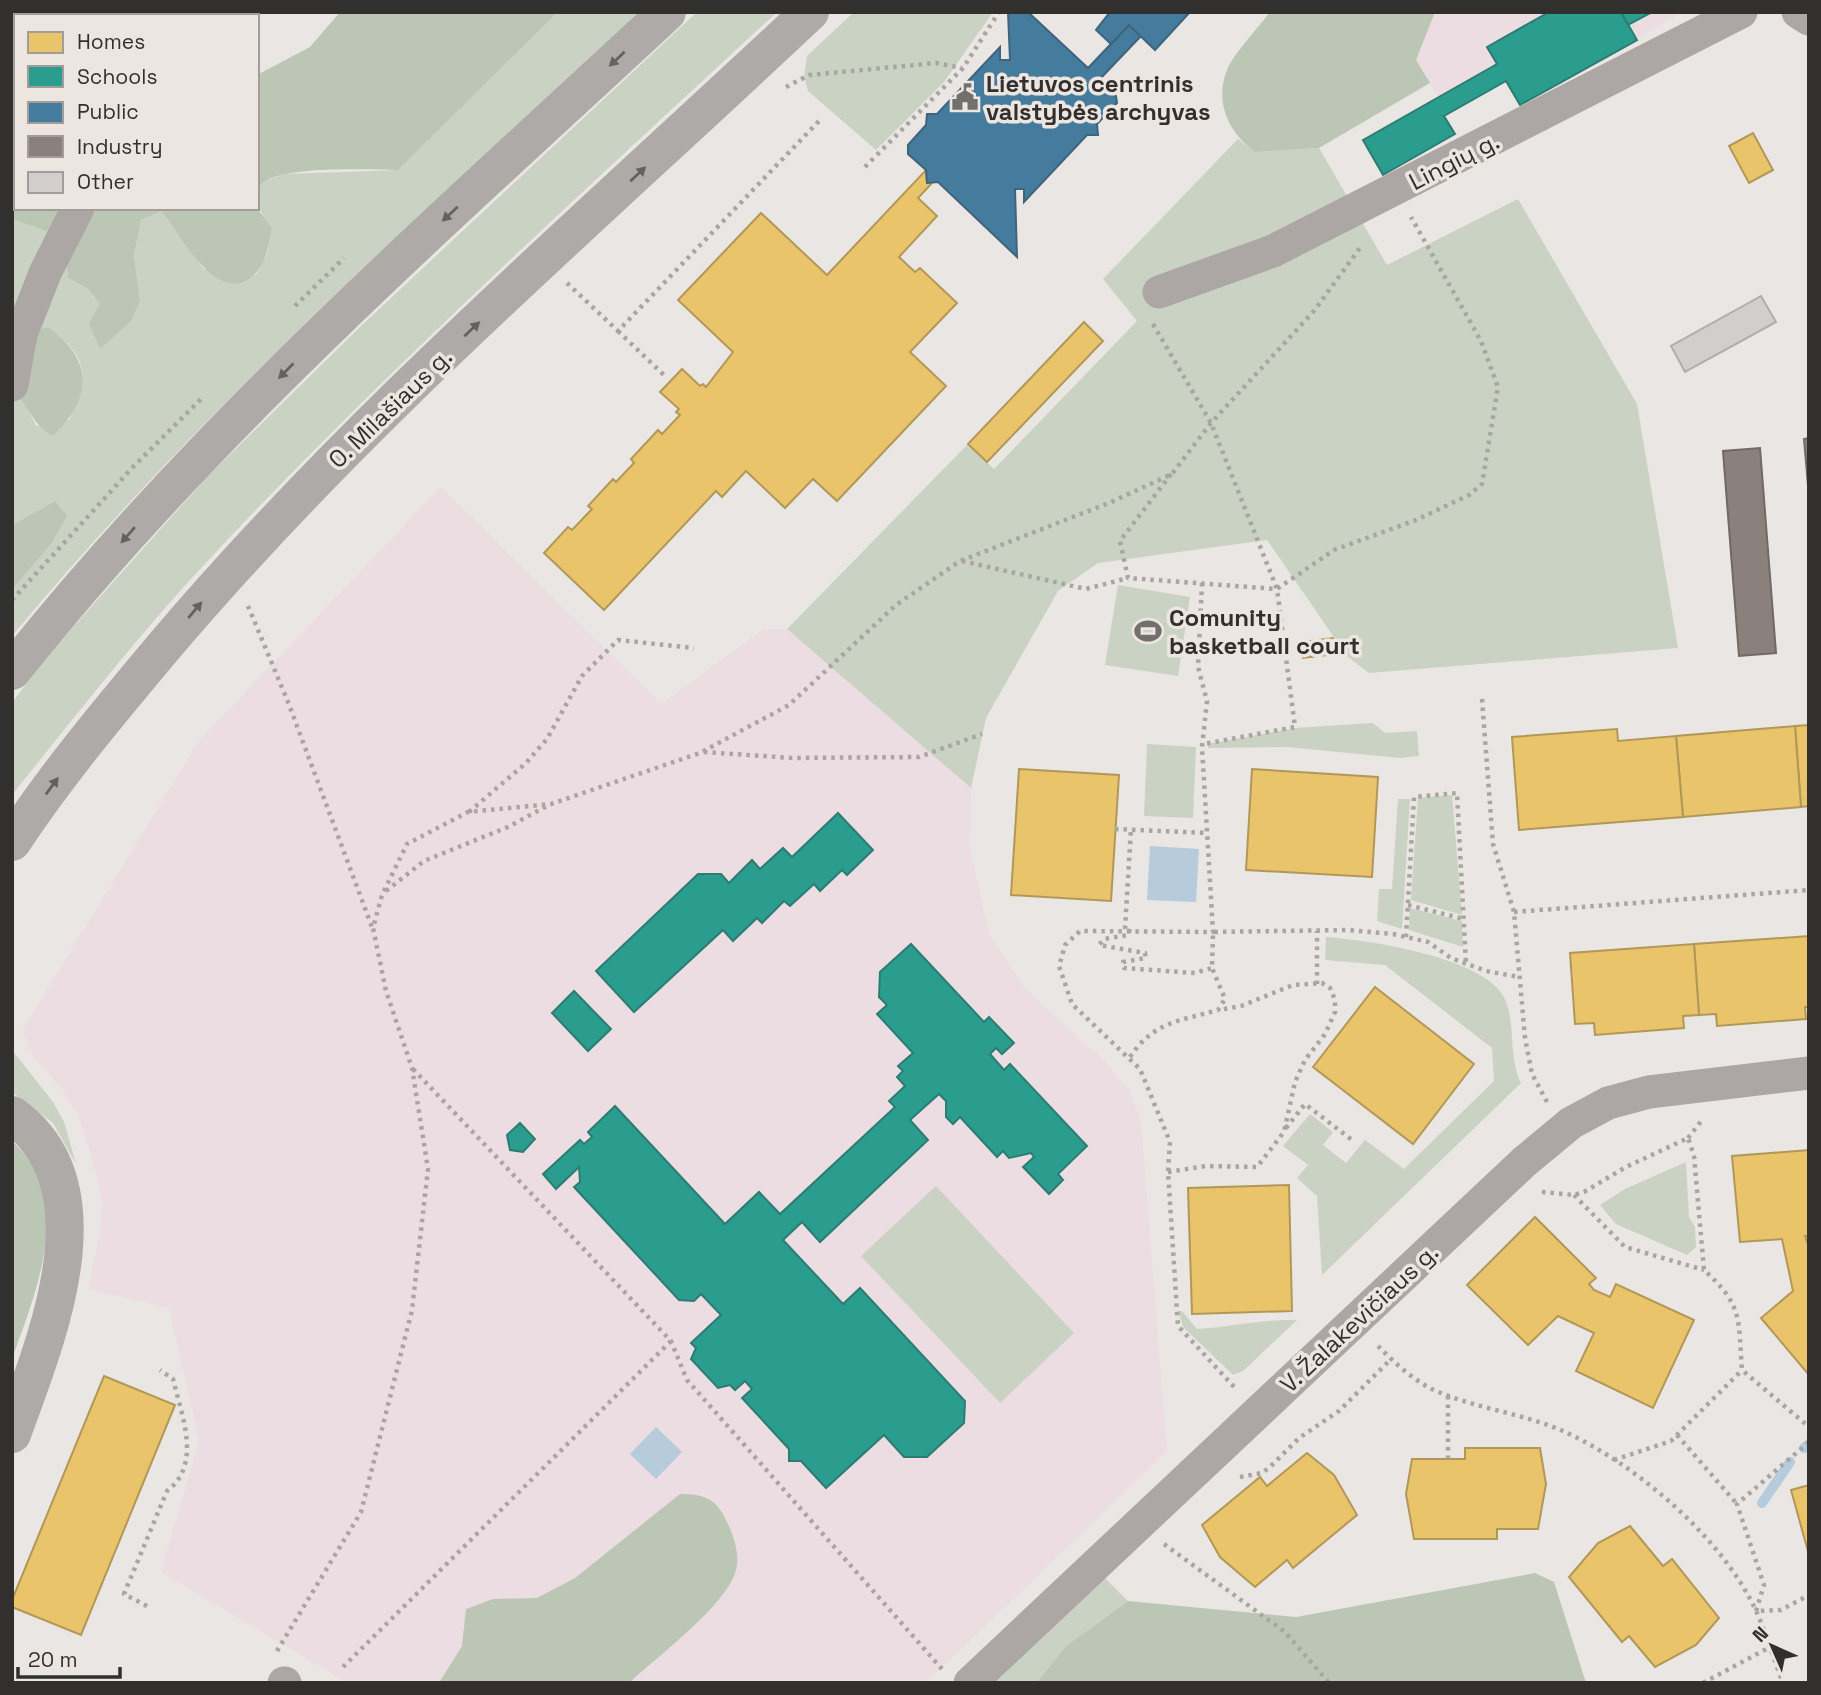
<svg xmlns="http://www.w3.org/2000/svg" width="1821" height="1695" font-family="'Space Grotesk',sans-serif">
<rect width="100%" height="100%" fill="#eae6e3"/>
<g fill="#ecdde2">
<path d="M1435,12H1683L1520,105L1506,81L1444,116L1438,97L1416,60Z"/>
<path d="M441,487L661,704L764,629H787L971,788L970,849L989,933L1024,988L1105,1062L1130,1091L1141,1122L1167,1451L926,1683H348L161,1572L199,1441L169,1308L88,1289L100,1233L102,1200L93,1162L77,1113L61,1088L34,1058L22,1031L199,741Z"/>
</g>
<g fill="#cad2c3">
<path d="M558,12H640C424,213 201,408 12,636V590L51,544L55,501L12,525V392L24,401L36,426L69,420C90,377 89,357 48,327L12,335L13,219L64,237L68,278L88,289L100,304L140,301L134,256L141,220L161,211L204,269L256,275L267,255L272,228C262,214 250,199 261,182L285,174L398,170Z"/>
<path d="M697,12H777C582,193 383,372 202,567C135,639 74,718 12,795V703L47,656L209,475L361,326Z"/>
<path d="M854,12H993L944,82L876,150L808,91L804,76L807,56Z"/>
<path d="M1238,139L1255,152L1319,148L1387,265L1518,199L1637,404L1678,648L1369,673L1347,656L1267,540L1098,563L1058,591L986,718L971,788L787,629L968,444L994,469L1137,321L1103,279Z"/>
<path d="M1118,585L1190,597L1178,676L1105,665Z"/>
<path d="M1373,723L1385,733L1417,731L1419,756L1400,758L1287,747L1208,748V744L1295,728Z"/>
<path d="M1147,744L1196,747L1193,818L1144,816Z"/>
<path d="M1452,795L1462,915L1411,900L1418,798Z"/>
<path d="M1398,799H1410L1402,929L1377,921L1379,889H1392Z"/>
<path d="M1410,908L1462,921L1463,947L1409,930Z"/>
<path d="M1326,937C1367,940 1486,957 1505,999C1516,1025 1508,1056 1521,1083L1322,1275L1317,1196L1297,1178L1308,1165L1283,1146L1310,1114L1333,1132L1323,1145L1346,1163L1365,1140L1404,1169L1494,1081L1492,1048L1385,965L1325,960Z"/>
<path d="M12,1050L53,1102L64,1122L76,1164L53,1123L12,1092Z"/>
<path d="M1686,1162L1689,1217L1695,1227L1696,1247L1687,1255L1616,1224L1600,1205L1625,1189Z"/>
<path d="M936,1186L1074,1333L1000,1403L861,1256Z"/>
<path d="M1178,1311H1182L1197,1329C1230,1327 1263,1319 1297,1320L1243,1371L1233,1375L1183,1327Z"/>
<path d="M1101,1574L1128,1601L1066,1646L1036,1683H986Z"/>
</g>
<g fill="#bcc6b5">
<path d="M340,12H558L398,170C370,170 272,164 257,188V75L310,47Z"/>
<path d="M1270,12H1435L1416,60L1430,83L1319,148L1255,152C1229,133 1214,102 1227,70C1234,53 1258,28 1270,12Z"/>
<path d="M16,45V208H257L272,228C268,248 266,269 247,280C214,300 180,234 161,211L141,220L134,256L140,301L131,321L100,349L89,323L100,304L88,289L68,278L64,237L12,219V47Z"/>
<path d="M48,327C94,360 93,398 53,436C28,421 33,408 12,392V335Z"/>
<path d="M55,501L67,516L51,544L12,590V525Z"/>
<path d="M12,1141C76,1200 36,1291 12,1359Z"/>
<path d="M680,1494C703,1494 716,1498 726,1520C734,1536 742,1558 734,1576C719,1611 658,1656 629,1683H439L462,1646L466,1609L493,1599L537,1598L575,1578Z"/>
<path d="M1535,1573L1554,1582L1586,1683H1036L1066,1646L1128,1601L1296,1617Z"/>
</g>
<g fill="#b6cbdb">
<path d="M1150,846L1199,849L1196,902L1147,900Z"/>
<path d="M656,1427L682,1452L656,1479L630,1454Z"/>
</g>
<g fill="#e9c46a" stroke="#b29858" stroke-width="2">
<path d="M237,12L235,16H186L188,12Z"/>
<path d="M1753,133L1773,170L1749,183L1729,146Z"/>
<path d="M926,170L927,183L933,182L918,198L937,216L899,257L915,272L920,268L957,303L910,352L946,386L837,501L813,479L785,508L746,471L722,497L716,491L604,610L544,553L568,527L572,530L592,509L588,506L613,479L616,482L634,463L631,459L658,430L662,434L680,415L676,412L679,409L660,392L682,369L700,386L703,384L706,387L733,352L678,300L761,213L827,275Z"/>
<path d="M1084,322L1103,341L987,462L968,444Z"/>
<path d="M1333,638L1336,654L1303,658L1301,642Z"/>
<path d="M1809,725V806L1801,807L1795,726Z"/>
<path d="M1795,726L1801,807L1683,817L1676,736Z"/>
<path d="M1617,729L1618,741L1676,736L1683,817L1519,830L1512,737Z"/>
<path d="M1019,769L1119,775L1111,901L1011,895Z"/>
<path d="M1252,769L1378,777L1372,877L1246,870Z"/>
<path d="M1809,936V1007H1805L1806,1019L1717,1026L1716,1014L1699,1015L1694,944Z"/>
<path d="M1694,944L1699,1015L1683,1016L1684,1028L1595,1035L1594,1023L1575,1024L1570,953Z"/>
<path d="M1375,987L1474,1064L1413,1144L1313,1067Z"/>
<path d="M1809,1150V1236H1805L1809,1248V1375L1761,1318L1793,1291L1782,1239L1740,1242L1732,1156Z"/>
<path d="M1289,1185L1292,1311L1192,1314L1188,1188Z"/>
<path d="M1535,1217L1596,1278L1589,1284L1594,1290L1610,1297L1616,1284L1694,1320L1653,1408L1576,1371L1594,1333L1558,1316L1528,1345L1467,1285Z"/>
<path d="M104,1376L175,1405L81,1635L12,1607V1600Z"/>
<path d="M1465,1448H1540L1546,1484L1538,1529H1497V1539H1414L1406,1494L1412,1459H1465Z"/>
<path d="M1307,1453L1334,1475L1357,1515L1293,1568L1287,1560L1255,1587L1220,1557L1202,1525L1260,1477L1267,1486Z"/>
<path d="M1809,1485V1555L1791,1490Z"/>
<path d="M1630,1526L1663,1566L1672,1559L1719,1618L1696,1645L1655,1667L1629,1636L1622,1642L1569,1577L1598,1543Z"/>
</g>
<g fill="#2a9d8f" stroke="#2c7c72" stroke-width="2">
<path d="M1549,12H1621L1637,40L1520,105L1506,81L1444,116L1455,134L1383,175L1363,140L1497,64L1487,47Z"/>
<path d="M1621,12H1652L1628,25Z"/>
<path d="M838,813L873,850L847,875L842,870L820,891L814,884L790,906L784,901L762,923L757,918L733,941L723,930L634,1012L596,971L698,874H721L729,883L752,860L760,869L783,848L792,857Z"/>
<path d="M911,944L984,1022L989,1017L1014,1043L1002,1054L996,1048L990,1054L1004,1070L1010,1064L1087,1146L1058,1174L1063,1180L1049,1194L1023,1167L1034,1157L1031,1153L1009,1158L1003,1151L997,1157L960,1117L953,1124L946,1117V1101L939,1094L910,1120L928,1140L820,1242L802,1222L783,1240L843,1304L860,1288L965,1401L964,1423L927,1457H904L884,1435L826,1488L801,1461H789V1449L742,1398L752,1389L745,1381L735,1390L730,1385L718,1388L691,1359L696,1348L691,1343L721,1315L701,1294L694,1301L679,1300L574,1187L580,1182L579,1167L556,1189L543,1174L580,1140L584,1144L592,1137L588,1132L615,1106L725,1224L759,1192L780,1214L895,1107L889,1101L905,1086L897,1077L903,1071L898,1066L913,1053L877,1014L887,1005L879,997L880,972Z"/>
<path d="M574,991L611,1029L588,1051L552,1013Z"/>
<path d="M520,1123L535,1139L523,1152L510,1150L507,1135Z"/>
</g>
<g fill="#457b9d" stroke="#3f647c" stroke-width="2">
<path d="M1008,12H1028L1088,68L1129,25L1141,36L1099,80L1116,96L1117,103L1097,124L1098,135H1087L1024,202V189H1015L1017,257L938,182L927,183L926,170L908,154V145L926,125L927,114H937L1000,47V60H1010Z"/>
<path d="M1190,12L1155,50L1129,25L1111,44L1096,30L1110,12Z"/>
</g>
<g fill="#8a817c" stroke="#706965" stroke-width="2">
<path d="M1809,438V497L1804,439Z"/>
<path d="M1760,448L1776,653L1739,656L1723,451Z"/>
</g>
<g fill="none" stroke-linecap="round" stroke-linejoin="round">
<g stroke="#b6cbdb" stroke-width="10">
<path d="M1804,1448L1809,1444"/>
<path d="M1762,1503L1790,1462"/>
</g>
</g>
<path fill="#d2cecd" stroke="#b0adab" stroke-width="2" d="M1761,296L1776,322L1685,372L1671,346Z"/>
<g fill="none" stroke-linecap="round" stroke-linejoin="round">
<g stroke="#a9a5a2" stroke-width="4.5" stroke-dasharray="3.5 5" stroke-linecap="butt">
<path d="M786,87L809,75L936,63L962,68"/>
<path d="M865,167L963,68L999,12"/>
<path d="M567,283L618,331L819,121"/>
<path d="M295,306L344,258"/>
<path d="M1153,324L1211,423L1277,589L1295,727L1204,744"/>
<path d="M618,331L666,377"/>
<path d="M1171,474L1120,541L1128,578L1277,589L1334,550L1416,520L1469,495L1482,484L1498,387L1481,341L1411,217"/>
<path d="M962,561L1086,589L1128,578"/>
<path d="M1202,583L1198,667L1207,701L1202,747L1213,932L1080,931L1065,945L1059,966L1072,1004L1140,1069L1170,1142L1168,1172L1178,1326L1236,1389"/>
<path d="M12,600L133,467L202,398"/>
<path d="M248,606L288,702L372,927"/>
<path d="M1482,699L1493,844L1514,912L1525,1038L1532,1074L1547,1102"/>
<path d="M704,752L792,758L919,757L982,734"/>
<path d="M469,812L526,763L547,739L582,676L618,640L694,648"/>
<path d="M1115,829L1207,833"/>
<path d="M386,891L424,861L508,827L547,806"/>
<path d="M1408,905L1464,919"/>
<path d="M1514,912L1809,890"/>
<path d="M1125,929L1131,829"/>
<path d="M1130,929L1128,935L1104,939L1099,945L1145,953L1146,958L1123,962L1124,968L1195,973L1212,968"/>
<path d="M1406,937L1414,797L1457,793L1466,964"/>
<path d="M1317,984V931"/>
<path d="M1130,1057C1154,1021 1180,1021 1218,1010L1225,999L1212,968L1213,932L1348,930L1393,934L1428,942L1451,958L1486,971L1519,977"/>
<path d="M413,1069L671,1341L687,1380L942,1669"/>
<path d="M1286,1128L1305,1104L1352,1140"/>
<path d="M1688,1138L1702,1120"/>
<path d="M1168,1172L1206,1166L1257,1167L1284,1132L1295,1082L1305,1060L1325,1034L1335,1012V1000L1330,988L1322,983L1293,985L1241,1006L1219,1010"/>
<path d="M1542,1192L1574,1195L1584,1192L1626,1167L1688,1138L1694,1156L1704,1270C1744,1306 1738,1320 1742,1370L1809,1427"/>
<path d="M1574,1195L1625,1247L1704,1270"/>
<path d="M1378,1346C1396,1364 1417,1384 1441,1393C1480,1409 1524,1414 1563,1431C1636,1464 1724,1539 1757,1613C1767,1636 1774,1660 1783,1683"/>
<path d="M1677,1435L1737,1504"/>
<path d="M1809,1442L1737,1504L1764,1585L1756,1611L1781,1610L1809,1595"/>
<path d="M1448,1459V1395"/>
<path d="M1614,1460L1671,1441L1742,1370"/>
<path d="M1240,1477L1262,1473L1270,1467L1299,1438L1339,1411L1391,1359"/>
<path d="M1164,1544L1285,1632L1329,1683"/>
<path d="M147,1606L124,1594L167,1491C203,1464 181,1414 173,1379L160,1370"/>
<path d="M277,1651L361,1512L412,1310L428,1169L412,1068L386,991L373,928L382,895L407,844L468,812L551,804L700,753L789,705L896,605L960,561L1109,503L1172,474L1211,423L1314,311L1362,245"/>
<path d="M343,1667L671,1341"/>
<path d="M1703,1683L1770,1647"/>
</g>
<g stroke="#aca6a4" stroke-width="33">
<path d="M1798,12L1809,19"/>
<path d="M133,16V12"/>
<path d="M1159,292L1273,251L1741,12"/>
<path d="M12,385L21,334L46,271L78,208"/>
<path d="M284,1683H285"/>
<path d="M970,1683L1524,1162L1571,1123L1608,1103L1649,1092L1809,1073"/>
</g>
<g stroke="#aeaaa7" stroke-width="38">
<path d="M12,671C205,428 440,223 667,12"/>
<path d="M12,842C57,774 109,712 161,650C357,418 590,219 810,12"/>
<path d="M12,1115C112,1187 45,1342 12,1434"/>
</g>
</g>
<defs><path id="oneway-solid" d="M-6-.8H1V-3.2L6.5 0L1 3.2V.8H-6Z" transform="scale(1.75)"/></defs>
<g fill="#64615e">
<use href="#oneway-solid" transform="translate(617 59) rotate(137)"/>
<use href="#oneway-solid" transform="translate(638 174) rotate(-43)"/>
<use href="#oneway-solid" transform="translate(450 214) rotate(137)"/>
<use href="#oneway-solid" transform="translate(472 329) rotate(-43)"/>
<use href="#oneway-solid" transform="translate(286 371) rotate(135)"/>
<use href="#oneway-solid" transform="translate(128 535) rotate(131)"/>
<use href="#oneway-solid" transform="translate(195 610) rotate(-50)"/>
<use href="#oneway-solid" transform="translate(52 786) rotate(-54)"/>
</g>
<defs>
<symbol id="civic-bare" viewBox="-9 -9 18 18"><path d="M-.6-6.5H3V-4.5H.6V-3L4-1V1h2V6H-6V1h2V-1L-.6-3ZM-1.2 2.5V6h2.4V2.5Z" fill="#72706d" stroke="#ede6e0" stroke-width="2.5" paint-order="stroke"/></symbol>
<symbol id="stadium-bare" viewBox="-9 -9 18 18"><path d="M0-5a6.5 5 0 1 0 0 10a6.5 5 0 1 0 0-10ZM-3.5-1.8h7v3.6h-7Z" fill="#72706d" stroke="#ede6e0" stroke-width="2.5" paint-order="stroke"/></symbol>
</defs>
<g fill-rule="evenodd">
<use href="#civic-bare" x="946" y="78" width="38" height="38"/>
<use href="#stadium-bare" x="1129" y="612" width="38" height="38"/>
</g>
<g text-anchor="middle" dominant-baseline="central" stroke-width="7" stroke-linejoin="round" paint-order="stroke">
<g font-size="24" font-weight="bold" fill="#32302e" stroke="#ede6e0" text-anchor="start">
<text x="986" y="83">Lietuvos centrinis<tspan x="986" dy="28">valstybės archyvas</tspan></text>
<text x="1169" y="617">Comunity<tspan x="1169" dy="28">basketball court</tspan></text>
</g>
<g font-size="24" fill="#32302e" stroke="#ede6e0">
<text transform="translate(1454 161) rotate(-27)">Lingių g.</text>
<text transform="translate(390 408) rotate(-44)">O. Milašiaus g.</text>
<text transform="translate(1359 1318) rotate(-43)">V. Žalakevičiaus g.</text>
</g>
</g>
<rect width="1821" height="1695" fill="none" stroke="#32302e" stroke-width="28"/>
<rect x="14" y="14" width="245" height="196" fill="#ede6e0" stroke="#a29d99" stroke-width="2"/>
<rect x="28" y="32" width="35" height="21" fill="#e9c46a" stroke="#a29d99" stroke-width="2"/>
<text x="77" y="49" font-size="21" fill="#32302e">Homes</text>
<rect x="28" y="66" width="35" height="21" fill="#2a9d8f" stroke="#a29d99" stroke-width="2"/>
<text x="77" y="84" font-size="21" fill="#32302e">Schools</text>
<rect x="28" y="102" width="35" height="21" fill="#457b9d" stroke="#a29d99" stroke-width="2"/>
<text x="77" y="119" font-size="21" fill="#32302e">Public</text>
<rect x="28" y="136" width="35" height="21" fill="#8a817c" stroke="#a29d99" stroke-width="2"/>
<text x="77" y="154" font-size="21" fill="#32302e">Industry</text>
<rect x="28" y="172" width="35" height="21" fill="#d2cecd" stroke="#a29d99" stroke-width="2"/>
<text x="77" y="189" font-size="21" fill="#32302e">Other</text>
<g transform="translate(1772 1646) rotate(315)" stroke="#ede6e0" stroke-width="5" paint-order="stroke">
<path d="M0-5L12 26L0 18L-12 26Z" fill="#32302e"/>
<text y="-10" font-size="19" font-weight="bold" text-anchor="middle" fill="#32302e">N</text>
</g>
<path d="M18 1667v10h102v-10" fill="none" stroke="#32302e" stroke-width="3.5"/>
<text x="28" y="1667" font-size="21" fill="#32302e" stroke="#ede6e0" stroke-width="5" paint-order="stroke">20 m</text>
</svg>
